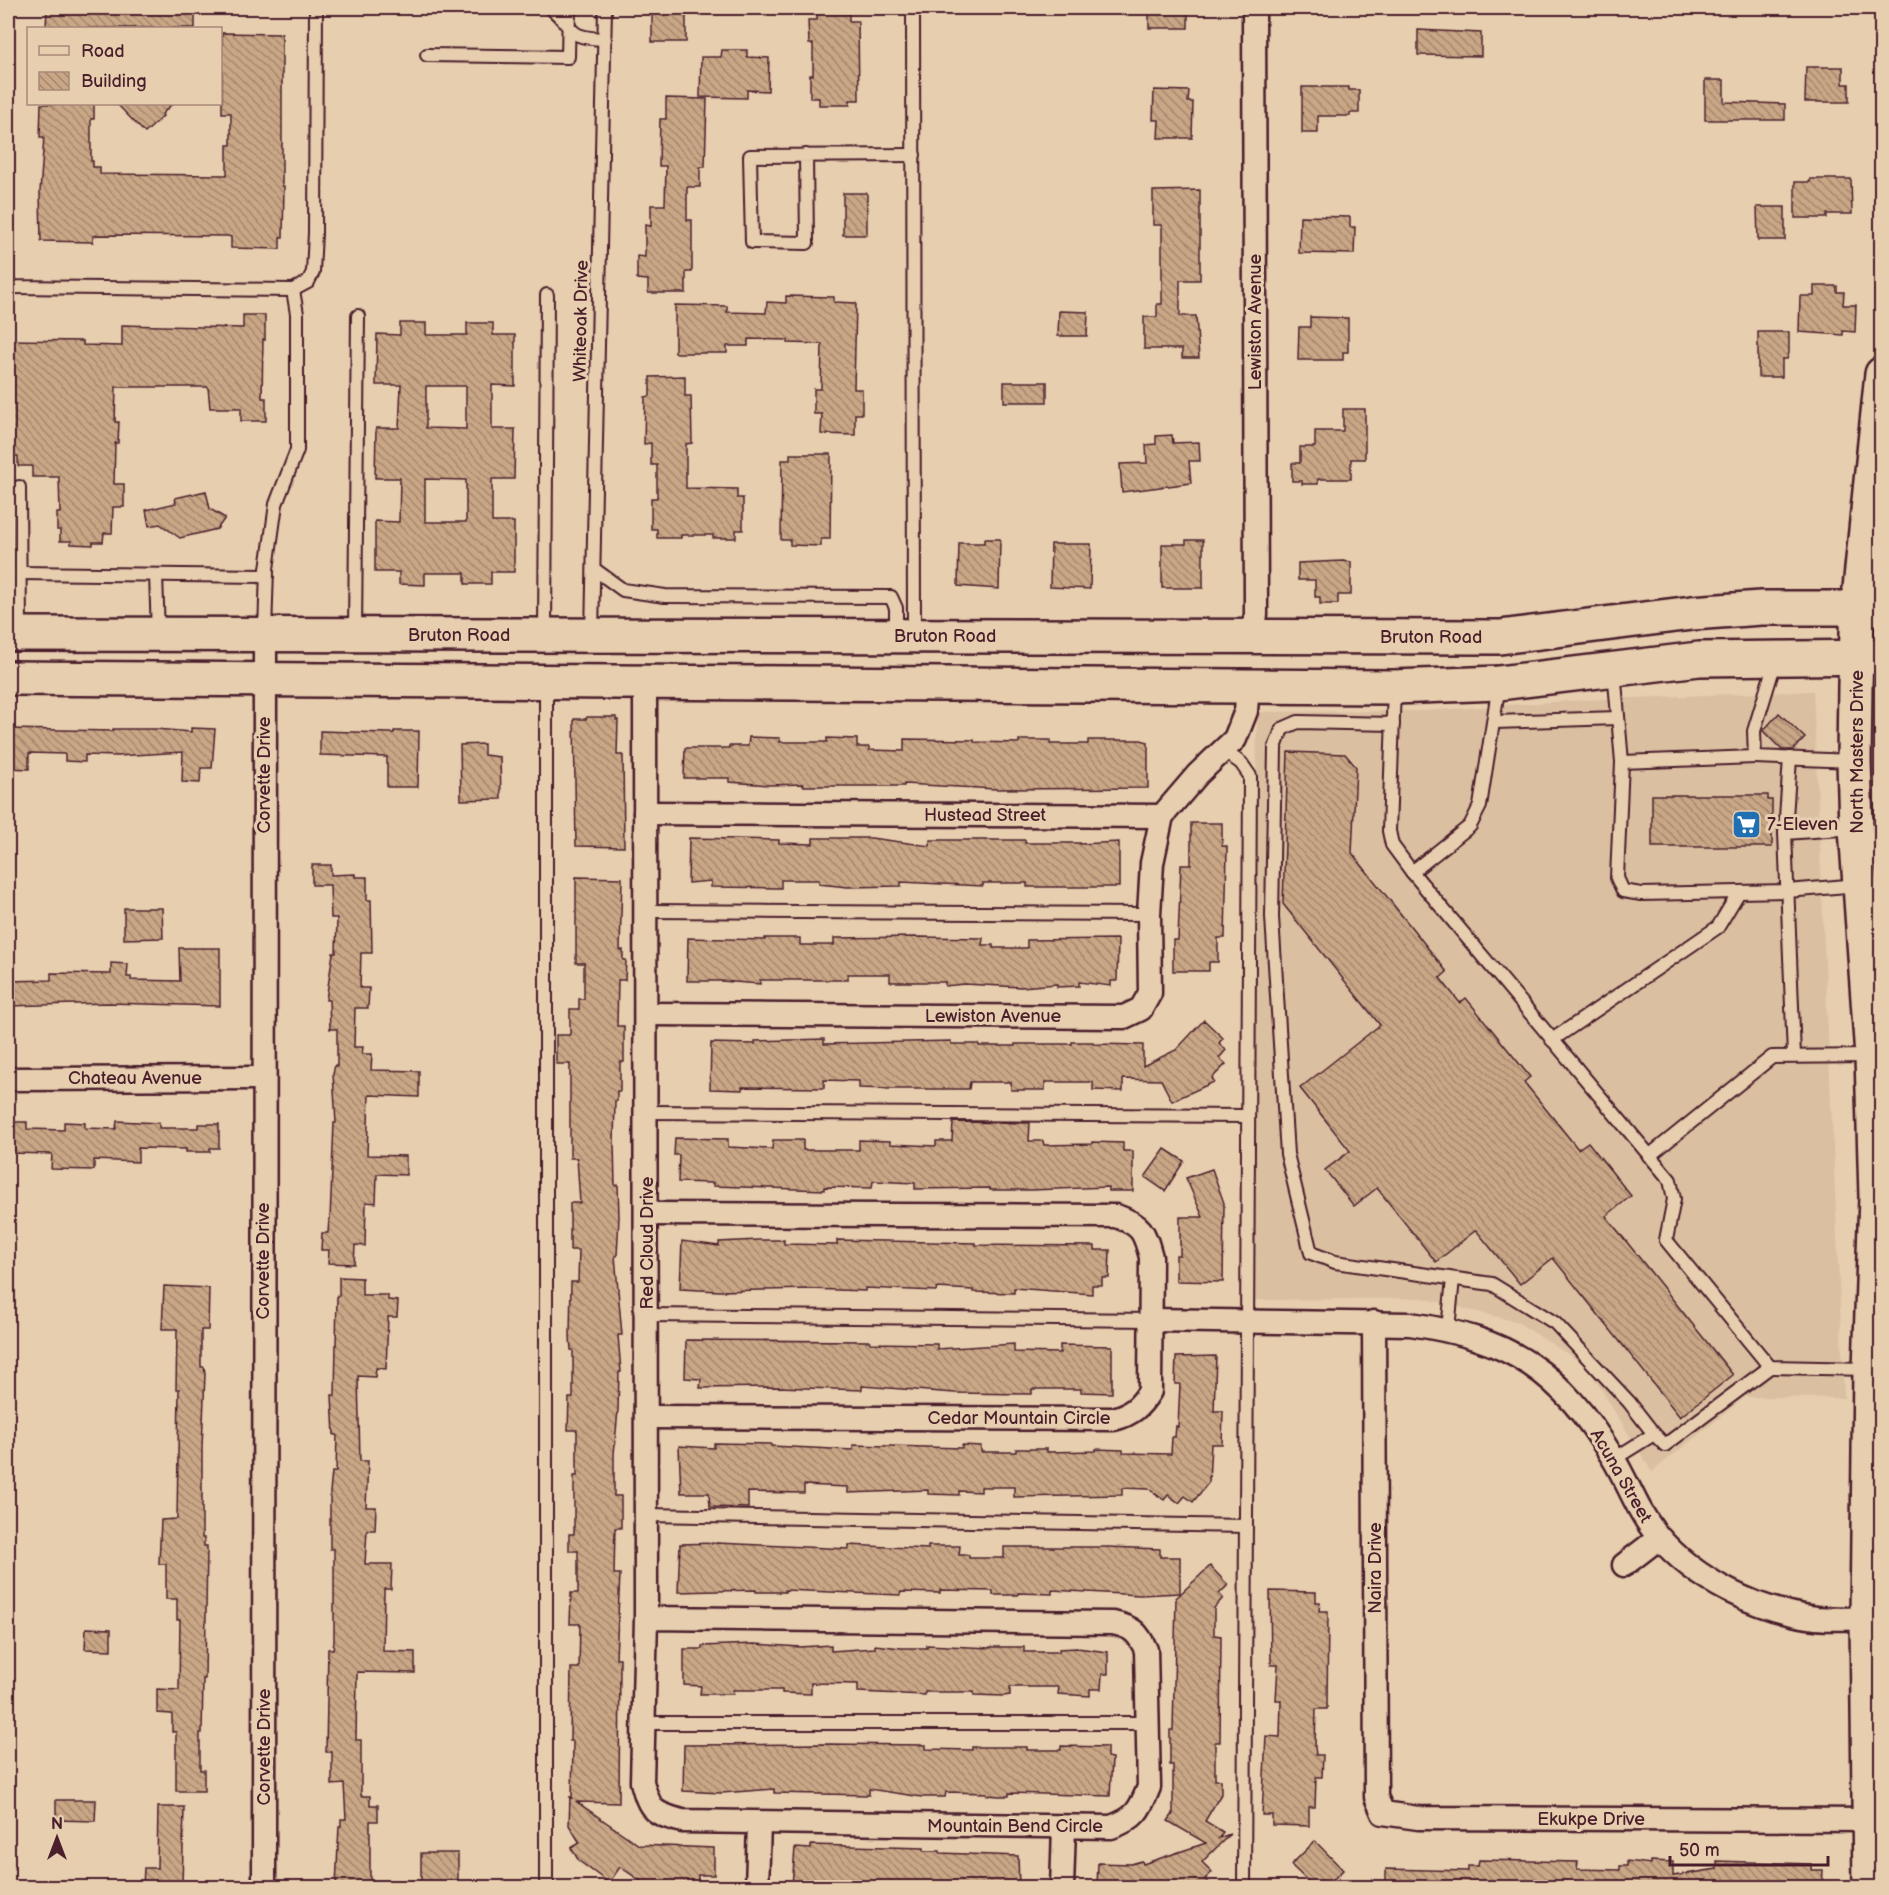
<svg xmlns="http://www.w3.org/2000/svg" width="1889" height="1895" font-family="'Balsamiq Sans',sans-serif">
<defs>
<pattern id="building-back-hatch" width="6" height="6" patternUnits="userSpaceOnUse" patternTransform="scale(1.5)"><rect width="6" height="6" fill="#c9a786"/><path d="M-1 5l2 2M0 0l6 6M5-1l2 2" fill="none" stroke="#a5876e"/></pattern>
</defs>
<rect width="100%" height="100%" fill="#e6ceaf"/>
<filter id="ink" filterUnits="userSpaceOnUse"><feTurbulence type="fractalNoise" baseFrequency=".0167" numOctaves="2"/><feDisplacementMap in="SourceGraphic" scale="12" xChannelSelector="R" yChannelSelector="G"/><feConvolveMatrix kernelMatrix="1 2 1 2 8 2 1 2 1" color-interpolation-filters="sRGB"/></filter>
<g filter="url(#ink)">
<path fill="#dabfa1" d="M1813,691L1844,1398L1745,1397L1652,1472L1587,1366L1517,1322L1423,1298L1253,1300L1257,712L1423,711L1584,700Z"/>
<g fill="url(#building-back-hatch)" stroke="#4a1f2b" stroke-width="1.5" fill-rule="evenodd">
<path d="M47,8H188V11H195V28H46Z"/>
<rect x="652" y="8" width="34" height="34"/>
<rect x="1149" y="8" width="39" height="20"/>
<path d="M817,13H849V21H858L859,100H850V105H819V98H810V75H813V44H809L808,20H817Z"/>
<path d="M1418,30L1481,33V56L1418,55Z"/>
<path d="M222,33L282,34V186H284L283,237H280V249L231,248V237L228,236L99,235L93,236V242L41,241L40,192L44,137H40L41,104H94V119H91V161H93V167H100V174L227,175V145H231V113H222Z"/>
<path d="M722,50H747V57L769,58L768,91L747,90V98L700,97L701,57H721Z"/>
<path d="M1806,67H1843V84H1849V102H1805Z"/>
<path d="M1705,80H1724V102L1785,104V120H1705Z"/>
<path d="M1302,87H1349V90H1359V113H1350V116H1318V133H1302Z"/>
<path d="M1154,90L1189,91L1188,102H1193L1192,138H1158L1159,120H1153Z"/>
<path d="M666,98L707,99L705,167H700V187H687V220H692V272H686V293H648V280L637,279V256L645,257V225L651,226V205H665L666,166H659L660,119H666Z"/>
<path d="M117,104H172L162,114L163,116L145,133Z"/>
<path d="M1810,179H1851L1852,214H1827V218H1795V182H1810Z"/>
<path d="M1200,190V280H1180V316H1196L1199,358H1182V349H1144V317H1157V304H1162V225H1153V191Z"/>
<rect x="843" y="193" width="24" height="42"/>
<path d="M1757,207H1785V240H1758Z"/>
<path d="M1300,216L1350,217V227H1355L1354,254L1299,253Z"/>
<path d="M1814,286H1837V292H1844L1843,305H1856L1855,332L1843,331V335L1799,332L1800,296H1814Z"/>
<path d="M786,296L834,297V302L856,303L854,389H862V414H855V435L821,434L822,414H814V389H821L822,344L788,343V340L748,339V346H727V353H675V305L727,306V312L766,313L767,302L786,303Z"/>
<path d="M1059,311L1088,312L1087,336H1058Z"/>
<path d="M243,315H265V340L263,339L262,398H266V421H241V408H210L208,387H116L115,422H119L118,443H115L114,484H124V507H113L112,533H104L103,542H93V545L71,544V541H60V530H57V513H60L59,477H32V466H18V456H10L9,422H11L12,389H8V340L83,341V345L122,346V325L243,328Z"/>
<path d="M1310,317L1348,318V352H1343V360H1298L1299,327H1310Z"/>
<path d="M400,323H426V335H467V323H493V335H515V386L492,385V429H515L514,479H492V522H514V572H491V584H465V573H425V585L399,584V572H375V521L399,522L400,478H375L376,428H399L401,385H376L377,334L400,335ZM426,386H466V429L426,428ZM425,479L466,480V522H425Z"/>
<path d="M1758,332H1789V353L1787,359H1782V377H1758Z"/>
<path d="M685,376V396H691L692,443L686,444V488L737,489V498H743V530H736V538H713V535H681V538H657V529H651V498H657V465H651V443L644,444L645,397L650,396V377Z"/>
<rect x="1004" y="382" width="43" height="20"/>
<path d="M1343,409H1365V459H1351V479H1318V484H1302V481H1292V463H1300V447H1315V431H1343Z"/>
<path d="M1172,435L1173,443L1199,442L1200,461H1189L1191,483L1122,492L1120,464L1147,463L1146,445L1156,444V436Z"/>
<path d="M790,454H831L830,539H821V546L790,545V540H781L782,460H790Z"/>
<path d="M206,491L210,509L225,518L217,529L180,538L160,524L149,526L146,510L176,503L175,498Z"/>
<path d="M984,539H1000L999,589L958,586L959,543H984Z"/>
<path d="M1186,540H1203V588H1162V544H1186Z"/>
<path d="M1051,544H1091L1090,589L1050,587Z"/>
<path d="M1343,561L1351,562V595H1338V604H1320V597H1315V580H1298V563Z"/>
<path d="M1779,713L1805,738L1793,750H1782L1763,731Z"/>
<path d="M587,717H616V720H618L617,755H623L624,847L576,846L574,719H586Z"/>
<path d="M191,728L215,729L212,768H201L200,783L182,782L183,752L117,756L85,755V762L65,761V754L29,753V769L8,768V729L113,731V729H156L191,732Z"/>
<path d="M320,731L387,733H394V731H419L418,787H387V757L320,755Z"/>
<path d="M749,737L780,738V742H827V738L857,739V747H869V750L904,751V739L974,740V742L1019,743V740H1050V744H1088V740H1141L1148,742V788L996,789L904,784V786H803V784L770,785L729,782V778H684L685,748H729V746H748Z"/>
<path d="M484,744V755L500,757L501,799L461,800L460,745Z"/>
<path d="M1288,752L1345,754L1356,767L1352,853L1447,972L1440,978L1460,1003L1466,998L1530,1077L1524,1082L1578,1149L1588,1142L1631,1196L1606,1216L1733,1375L1680,1417L1553,1258L1520,1284L1476,1230L1436,1262L1377,1188L1354,1206L1325,1170L1350,1151L1300,1088L1380,1025L1283,904Z"/>
<path d="M1652,795H1768V800H1772V847H1652Z"/>
<path d="M1191,823H1222V846H1227V850L1225,938H1218V962H1209V971H1173V940H1178L1181,865H1191Z"/>
<path d="M689,838L779,840V843L813,844V838H871L930,846V840H1025V843H1080V844L1119,842V887H1027V883H983V886L901,882V886L848,887L819,884V880H781V888L711,887V881L688,883Z"/>
<path d="M312,865H331V875L355,874V877H367V900H371L372,953H361L360,988H369L368,1008H355L354,1047H363L362,1054H372L371,1070L419,1071V1097L369,1095L367,1155L406,1156V1175L377,1174L376,1203L366,1202L365,1246L355,1245L354,1264L328,1263L329,1250H321L322,1233H328L329,1219H330L334,1123H336L333,1074L335,1065L337,1066V1029H330L329,1000H326L333,953H336L337,918H331L330,885H312Z"/>
<path d="M576,877L622,878L620,950H623V960H626L625,980H618L617,1026H624V1062H620V1091H617V1101H615L614,1143L615,1186L618,1185L619,1217L617,1256H615L622,1335H618L621,1372H619L618,1410L614,1454V1496H621V1528H615L614,1574H620L616,1658H620L619,1803L577,1802L639,1845L714,1848V1875H698V1887H650L620,1867L609,1883L579,1861L571,1848L580,1843L569,1825L570,1797L572,1798L573,1741H570L571,1668H579L580,1624H570L571,1593H578V1551H569V1534H574V1476H577V1430H568L569,1398H573V1350H571L570,1336L571,1282H578L579,1250H570V1203H580L577,1158H570V1064H556V1035H570V1009H579V999H584V963H576Z"/>
<path d="M124,908H162L163,938L124,939Z"/>
<path d="M918,937L983,938L982,945H993V948H1027V940L1118,939L1117,981H1111V986L1079,982V986L1057,987V984L1021,987L964,984L945,986V982H890V974H848V980H760V984L721,981H687L688,938L765,940V938H800V945H834V938Z"/>
<path d="M179,948H220V1006L108,1003L8,1006V981L51,980V973L111,974V963L128,964L127,977H131V980L180,981Z"/>
<path d="M1204,1020L1223,1038L1219,1043L1226,1050L1219,1058L1226,1064L1212,1078L1214,1082L1172,1101L1161,1080L1123,1079V1091L1093,1090V1082H1045V1090H1011V1082H970L969,1089H891L859,1088V1081L824,1080V1088L742,1087V1090L710,1089L711,1043L755,1044V1041L824,1039V1044L951,1041V1044H979V1046H1015V1044H1072V1042H1093V1044L1143,1045V1066L1176,1050Z"/>
<path d="M117,1121L159,1123V1128H198V1124H219V1148H210V1152H186V1149L138,1148V1162L94,1160V1170L51,1169L52,1154L8,1153V1122H27V1129L64,1130V1122L85,1123V1128L116,1129Z"/>
<path d="M953,1122L1030,1123L1029,1141H1043L1044,1145L1092,1144V1142L1123,1143V1151H1133V1191H1108V1187L1031,1190H990V1188L915,1189V1183L873,1181L872,1188L824,1187V1190L713,1186V1183L678,1182L679,1155H674L675,1138L728,1139V1147L772,1149L773,1140H803V1150H859V1140L890,1141V1144L936,1146V1141H952Z"/>
<path d="M1165,1149L1184,1161L1165,1191L1145,1177Z"/>
<path d="M1212,1169L1224,1203L1223,1282L1176,1281V1255H1180V1217H1203L1186,1178Z"/>
<path d="M759,1240H784V1244L837,1245V1240L976,1243V1245L1095,1246V1250H1110L1109,1278H1102V1285H1092V1294L1014,1288V1293L973,1292V1290L937,1288L936,1291L865,1288V1291L810,1289L720,1291L680,1289L682,1241L719,1246V1242Z"/>
<path d="M339,1277L362,1278V1295H388V1300L398,1301L397,1317H388L386,1369L376,1368L375,1377L358,1376L360,1461H368L366,1507H376L375,1530H367L365,1564H392L391,1589H384L383,1651L415,1652V1673L357,1672L356,1740H361V1796H370V1805H378V1821H370V1884H365V1887H339V1886H336L339,1826H341V1819H346L344,1784L332,1785V1752H326L328,1649H333L334,1641V1549H330V1492L332,1472H336L337,1435H334L332,1395H335L337,1296H339Z"/>
<path d="M164,1286L209,1288L208,1330H201V1367H204L205,1374L202,1447V1538H204V1546H207L205,1679H203L202,1733H200V1770H204V1791H176V1732H172V1714L157,1713V1689L179,1690L180,1620H177V1599H166V1564H159L161,1520L177,1519L179,1389H176L177,1329H162Z"/>
<path d="M686,1340L870,1341V1343L937,1344V1349L1014,1344V1352L1060,1353V1345L1112,1346V1393L1081,1392V1389H1032V1394L955,1393L862,1386V1390L778,1387L700,1388L701,1379L685,1378Z"/>
<path d="M1216,1356L1214,1411H1223L1222,1444H1211L1209,1482L1193,1502L1185,1496L1179,1503L1168,1495L1164,1500L1149,1489L1122,1488V1495L1014,1497V1487H981V1492L959,1491V1495L928,1494V1490L848,1493V1487L804,1485V1493L748,1492V1508L710,1507L709,1493H681L679,1446L714,1448V1443L771,1444V1446L853,1450V1445L962,1448V1445L981,1446V1452H1016V1449H1047V1452L1096,1451V1449L1123,1450V1453L1171,1454L1172,1437H1175L1176,1426L1178,1427L1180,1384H1175L1176,1357Z"/>
<path d="M717,1543L849,1549V1545L928,1549V1546H960L959,1555H969V1558H1004V1547H1108L1160,1549V1557H1180V1593L1140,1595L1052,1590V1594L1018,1593V1595H993V1591L940,1590V1593L901,1592L900,1595L785,1590V1592H756V1590L678,1592L680,1544Z"/>
<path d="M1210,1566L1228,1585L1219,1594L1223,1598L1214,1608V1635L1221,1636L1220,1742H1215V1780H1221V1794L1205,1821L1223,1832L1219,1838L1230,1834L1202,1862L1212,1872L1205,1879L1213,1887H1097L1098,1863L1131,1864L1142,1861L1143,1864L1206,1843L1168,1821L1173,1814V1765H1170V1730H1173L1176,1598Z"/>
<path d="M1270,1591L1316,1592V1602H1320L1319,1611H1328L1327,1709H1316L1315,1747L1316,1755H1323L1322,1777H1316L1315,1807H1309V1826L1272,1825V1815H1262L1266,1736L1280,1737L1281,1700H1276L1278,1665H1271Z"/>
<path d="M86,1628L111,1629V1650L85,1649Z"/>
<path d="M754,1644L800,1647L831,1645V1651L875,1648V1645L901,1648H927V1645L990,1648V1647H1024V1652H1059V1649L1077,1648L1108,1652V1674H1102L1101,1689H1090V1696L1058,1694L1059,1687H1010V1695L1003,1696L974,1695V1692H925V1695L858,1692V1684L811,1683V1694L782,1693V1690H733V1694H700L701,1686L684,1685V1649H702V1646Z"/>
<path d="M825,1744L926,1745V1749L972,1750V1747H1027V1750H1061V1746L1107,1747V1757L1112,1758L1110,1796L1009,1793V1796H999L987,1795V1793L946,1792L945,1797H922L869,1789V1795L774,1793V1789L721,1793L683,1791L684,1745Z"/>
<path d="M56,1800H96L95,1821L56,1820Z"/>
<path d="M158,1807H184L182,1887H143L144,1868H157Z"/>
<path d="M1315,1841L1343,1870L1326,1887H1314L1291,1865Z"/>
<path d="M811,1845L924,1848V1851H940V1853L1018,1856L1019,1887H811V1884L792,1886L795,1848L811,1849Z"/>
<rect x="421" y="1853" width="37" height="29"/>
<path d="M1479,1860L1578,1862L1577,1869L1620,1870V1866H1627V1861L1651,1864V1861L1673,1862V1876L1717,1869V1861L1811,1864V1870H1823L1822,1887H1386V1869L1468,1871V1866H1478Z"/>
</g>
<g fill="none" stroke-linecap="round" stroke-linejoin="round">
<defs>
<g id="service">
<path d="M551,8C576,29 565,38 605,39"/>
<path d="M913,8L914,633"/>
<path d="M427,55L568,57L569,8"/>
<path d="M806,155L807,243L752,242L750,156L914,155"/>
<path d="M8,285L12,287L293,290L308,282L313,272L315,233L316,8"/>
<path d="M19,487L20,632"/>
<path d="M594,569L623,590L665,596L891,597L896,608V634"/>
<path d="M19,573L267,576"/>
<path d="M156,575L158,634"/>
<path d="M265,632L267,569L276,504L297,450V314L293,290"/>
<path d="M355,632L358,316"/>
<path d="M545,634L547,295"/>
<path d="M592,634L605,8"/>
<path d="M1776,659L1754,731L1755,757L1853,761"/>
<path d="M1614,670L1622,762L1617,878L1623,891L1641,894L1787,891L1859,885"/>
<path d="M546,682V1880L549,1888"/>
<path d="M1394,688L1389,831L1392,845L1412,872L1670,1180L1674,1199L1666,1240L1770,1367L1868,1369"/>
<path d="M1495,722L1618,718"/>
<path d="M1393,724L1298,722L1282,729L1275,748L1272,917L1287,1154L1311,1253L1335,1262L1492,1284L1555,1323L1629,1402L1654,1434L1614,1459"/>
<path d="M1224,751L1241,763L1250,776L1244,1888"/>
<path d="M1790,758L1785,833L1855,828"/>
<path d="M1622,762L1755,757"/>
<path d="M1785,833L1794,1056"/>
<path d="M1412,872L1470,826L1480,806L1499,684"/>
<path d="M645,911L1149,914"/>
<path d="M1552,1040L1718,927L1739,892"/>
<path d="M647,1112L1248,1116"/>
<path d="M1649,1156L1772,1057L1871,1056"/>
<path d="M647,1315L1151,1320"/>
<path d="M1448,1329L1453,1279"/>
<path d="M1654,1434L1665,1445L1770,1367"/>
<path d="M646,1515L1246,1526"/>
<path d="M644,1723H1147"/>
</g>
<g id="minor">
<path d="M1253,637L1256,614L1254,8"/>
<path d="M645,682L646,1618L642,1782C650,1811 653,1813 682,1821L1111,1827C1135,1819 1140,1810 1149,1787L1146,1650C1138,1632 1132,1627 1113,1623L646,1618"/>
<path d="M645,813L1162,816"/>
<path d="M647,1014L1124,1017L1141,1009L1150,993L1149,914L1152,863L1162,816L1198,774L1235,739L1246,711L1248,685"/>
<path d="M8,1079L263,1078"/>
<path d="M647,1214L1116,1216C1142,1225 1144,1231 1151,1257L1150,1391C1140,1407 1132,1414 1114,1419L647,1417"/>
<path d="M1151,1320L1410,1324C1510,1338 1560,1371 1613,1458C1629,1484 1638,1513 1658,1536C1696,1581 1758,1611 1816,1618C1837,1620 1859,1618 1880,1618"/>
<path d="M1374,1322L1376,1797L1383,1813L1418,1818L1870,1820"/>
<path d="M1624,1565L1659,1538"/>
<path d="M264,1888L265,634"/>
<path d="M757,1888L759,1823"/>
<path d="M1062,1888L1064,1827"/>
</g>
<g id="secondary">
<path d="M8,634L1500,637L1692,613L1761,608H1882"/>
<path d="M8,678L1394,687L1499,683L1699,659L1882,657"/>
<path d="M1870,1888L1867,1618L1870,1369L1876,1197L1872,1056L1856,828L1854,761L1855,684L1858,608L1882,374"/>
</g>
</defs>
<use href="#service" stroke="#4a1f2b" stroke-width="16"/>
<use href="#minor" stroke="#4a1f2b" stroke-width="27"/>
<use href="#secondary" stroke="#4a1f2b" stroke-width="38"/>
<use href="#service" stroke="#e6ceaf" stroke-width="12"/>
<use href="#minor" stroke="#e6ceaf" stroke-width="22"/>
<use href="#secondary" stroke="#e6ceaf" stroke-width="33"/>
</g>
</g>
<defs>
<symbol id="supermarket-square" viewBox="-11 -11 22 22"><rect x="-9" y="-9" width="18" height="18" rx="4" fill="#1f6fb2" stroke="#e6ceaf"/><path d="M-6-5.5h2.5l.6 2H6L4.5 2H-2.5L-4.4-4H-6ZM-1.5 3.2a1.3 1.3 0 1 0 .1 0ZM3 3.2a1.3 1.3 0 1 0 .1 0Z" fill="#fff"/></symbol>
</defs>
<g fill-rule="evenodd">
<use href="#supermarket-square" x="1730" y="808" width="33" height="33"/>
</g>
<g text-anchor="middle" dominant-baseline="central" stroke-width="6" stroke-linejoin="round" paint-order="stroke">
<g font-size="18" fill="#4a1f2b" stroke="#e6ceaf">
<text transform="translate(581 321) rotate(-89)">Whiteoak Drive</text>
<text transform="translate(1255 322) rotate(-90)">Lewiston Avenue</text>
<text x="459" y="635">Bruton Road</text>
<text x="945" y="636">Bruton Road</text>
<text x="1431" y="637">Bruton Road</text>
<text transform="translate(1857 752) rotate(-90)">North Masters Drive</text>
<text transform="translate(264 775) rotate(-90)">Corvette Drive</text>
<text x="985" y="815">Hustead Street</text>
<text x="993" y="1016">Lewiston Avenue</text>
<text x="135" y="1078">Chateau Avenue</text>
<text transform="translate(647 1243) rotate(-90)">Red Cloud Drive</text>
<text transform="translate(263 1261) rotate(-90)">Corvette Drive</text>
<text x="1019" y="1418">Cedar Mountain Circle</text>
<text transform="translate(1621 1476) rotate(60)">Acuna Street</text>
<text transform="translate(1375 1568) rotate(-90)">Naira Drive</text>
<text transform="translate(264 1747) rotate(-90)">Corvette Drive</text>
<text x="1591" y="1819">Ekukpe Drive</text>
<text x="1015" y="1826">Mountain Bend Circle</text>
</g>
<g font-size="18" fill="#4a1f2b" stroke="#e6ceaf" text-anchor="start">
<text x="1767" y="824">7-Eleven</text>
</g>
</g>
<rect width="1889" height="1895" fill="none" stroke="#e6ceaf" stroke-width="30"/>
<rect x="15" y="15" width="1859" height="1865" fill="none" stroke="#4a1f2b" stroke-width="2" filter="url(#ink)"/>
<rect x="27" y="27" width="195" height="78" fill="#e6ceaf" stroke="#a8887a" stroke-width="1.5"/>
<rect x="39" y="46" width="30" height="9" fill="#e6ceaf" stroke="#a8887a" stroke-width="1.5"/>
<text x="81" y="57" font-size="18" fill="#4a1f2b">Road</text>
<rect x="39" y="72" width="30" height="18" fill="url(#building-back-hatch)" stroke="#a8887a" stroke-width="1.5"/>
<text x="81" y="87" font-size="18" fill="#4a1f2b">Building</text>
<g transform="translate(57 1838)" stroke="#e6ceaf" stroke-width="4.5" paint-order="stroke">
<path d="M0-4.5L10 22L0 15L-10 22Z" fill="#4a1f2b"/>
<text y="-9" font-size="16" font-weight="bold" text-anchor="middle" fill="#4a1f2b">N</text>
</g>
<path d="M1670 1856v9h158v-9" fill="none" stroke="#4a1f2b" stroke-width="3"/>
<text x="1679" y="1856" font-size="18" fill="#4a1f2b" stroke="#e6ceaf" stroke-width="4.5" paint-order="stroke">50 m</text>
</svg>
